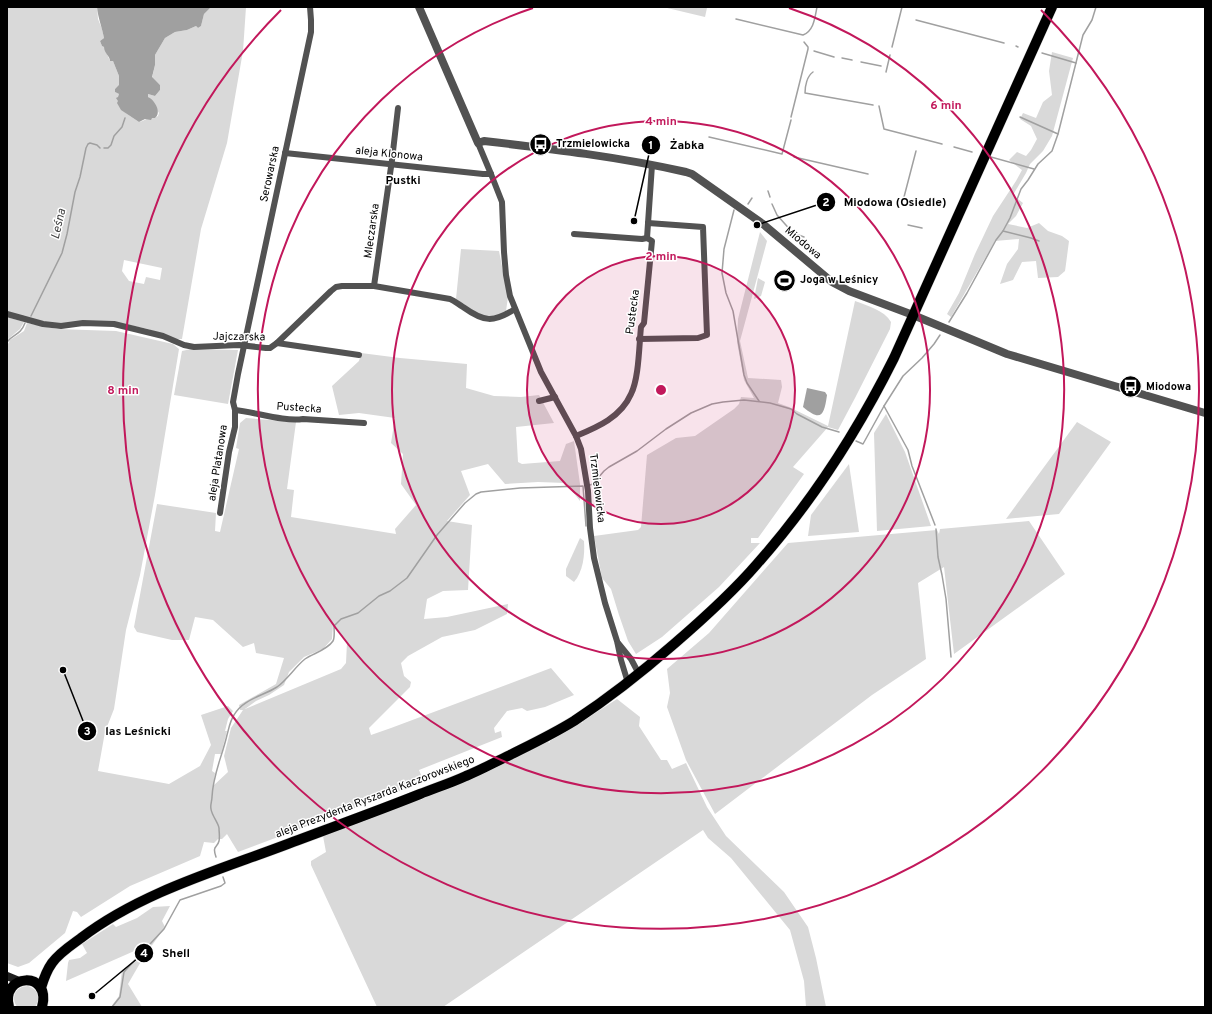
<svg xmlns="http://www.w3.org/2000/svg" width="1212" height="1014" font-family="Overpass,sans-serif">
<rect width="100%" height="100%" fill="#fff"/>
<g fill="#d9d9d9" fill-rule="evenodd">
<path d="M7,7H97L98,19L102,29L104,38L100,41L102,46L104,47L110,61H113L119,76L120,85L115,89V92L119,94C116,110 128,114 139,122C145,121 148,116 155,118L158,116L159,113L148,97V94L155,96L160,90V85L152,78L155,65V55L165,38L175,32L187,30L196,26L198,28L201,26L204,14L211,7H246L243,51L227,143L201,229L182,339H173L148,329L129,325L60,324L43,322L7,312ZM124,260L162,268L160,280L146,277L144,284L129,281L122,271Z"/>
<path d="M663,7H701L707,8L705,17Z"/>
<path d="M1052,52L1073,58L1052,136L1043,151L1030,164L1026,173L1013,195L1023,203L1016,216L1008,224L1027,228L1039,223L1048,231L1062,236L1069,241L1066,264L1065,271L1058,277L1038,278L1036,261L1022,262L1013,280L1000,284L1007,264L1018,249L1019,239L995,241L951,317L947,314L959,293L975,254L993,216L1016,181L1022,170L1009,160L1017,152L1026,156L1031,150L1037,139L1031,126L1020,119L1023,113L1036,118L1043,102L1052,95L1049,71Z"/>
<path d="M760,232L767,241L740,341L748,378L781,380L782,387L778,403L789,407L828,426L855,301C868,306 884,310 891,322L890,329L855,398L838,430L828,427L793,467L804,474L758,538H751V543H760L719,587L662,637L636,654L628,641L619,615L611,589L602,578L594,536L638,530L641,527L647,455L676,438L695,436L734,409L739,404L741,397L754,398L744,380L737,342L738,319Z"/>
<path d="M461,249L499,251L508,297L506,311C503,313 500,315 497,316C483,321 467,307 456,299Z"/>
<path d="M758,278L765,282L761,296L754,299Z"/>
<path d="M7,317L24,322L20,329L7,340Z"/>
<path d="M27,323L57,329L116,331L173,344L179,349L155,495L140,575L126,630L114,709L105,732L98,771L169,784L200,766L211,745L201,715L228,706L233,711L228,719L225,731H227L221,754H215L212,771L215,773L213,786L228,772L224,756L231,728L243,710H240L239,705L276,684L284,658L256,653L254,643L243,647L213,620L195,617L189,640H172L137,632L134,627L157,504L216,513L215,531L220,532L239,449L236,448L240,423L246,418L296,422L287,489L294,490L291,517L396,534L395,529L416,505L401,484L403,454L391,443L395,418L359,413L339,415L332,386L359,361L361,353L400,358L467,364L466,388L494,396L521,397L539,395L554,423L516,427L518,462L522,464L560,461L566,444L574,441L580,484V501L566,483L538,482L505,484L488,464L461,471L470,495L447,521L472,525L468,590L443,591L427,599L424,619L447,617L508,604L507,614L475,630L442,637L408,656L401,663L404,676L411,682L410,687L369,728L371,735L391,728L551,668L574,695L545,707L527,711L522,708L507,711L494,728L495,733L501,731L502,737L419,770L424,782L238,852L227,834L222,839H218L214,843L204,842L200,856L130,886L81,917L77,912L73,911L65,933L29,963L18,967L7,963V346L10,340L24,331ZM333,624L347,642L346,663L341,669L245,709L256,701L269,695L284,685L289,672L304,657L323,649L332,639Z"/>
<path d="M191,349L238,350L228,404L174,395L182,351Z"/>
<path d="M886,414L905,452L931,526L877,531L874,433Z"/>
<path d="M1077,422L1111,442L1059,514L1006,519Z"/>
<path d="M849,464L859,532L808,536L811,515Z"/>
<path d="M1029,521L1065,574L954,654L944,567L918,583L926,659L872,695L715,814L686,760L667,707L670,693L667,669L709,633L788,543L937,530L939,534L940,529Z"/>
<path d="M580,538L584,541C585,555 583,572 574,582L566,576V569Z"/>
<path d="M617,699L640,717L639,726L661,760H667L672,769L686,763L707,807L726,836L784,892L808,927L816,958L826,1007H806L804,981L790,930L731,858L708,838L703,830L443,1007H377L311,865V861L326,852L323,836L325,834L367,820L420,798L421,800L422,799V798L548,741L549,743L550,742V741L582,722L583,723V721Z"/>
<path d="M170,906L162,921L165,927L143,958L128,984L142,1007H111L119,996L122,970L138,960L148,945L66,981L68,963L69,960L80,958L87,953L82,944L113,924L116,927L137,918L153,907Z"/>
<path d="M28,986C38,989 41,998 35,1007H17C10,997 16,986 28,986Z"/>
</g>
<g fill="#a0a0a0">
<path d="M97,7H211L204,14L201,26L198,28L196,26L187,30L175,32L165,38L155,55V65L152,77L160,85V90L155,96L148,94V97C155,100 162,113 155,118H152L151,120L145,119L139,122L121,110L117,103L118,101L116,98L118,97L119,94L115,92V89L119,85V76L113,61H110C110,56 104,53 104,47L102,46L100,41L104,38C102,27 98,18 97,7Z"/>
<path d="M807,388L825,392L827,395C824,416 821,422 803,407Z"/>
</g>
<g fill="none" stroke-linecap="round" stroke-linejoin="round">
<g stroke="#a0a0a0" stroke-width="1.5">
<path d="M736,19L803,35C814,31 815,17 817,7"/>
<path d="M916,20L1004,43"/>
<path d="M1016,46L1018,47"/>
<path d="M892,47L902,7"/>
<path d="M814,51L834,57"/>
<path d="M1042,53L1076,63"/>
<path d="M842,58L852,60"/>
<path d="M861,62L881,66"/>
<path d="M813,72C807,76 805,86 805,93L873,105"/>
<path d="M886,72L890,55"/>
<path d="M879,106L884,129L942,144"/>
<path d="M791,117L808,49V47L804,42"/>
<path d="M1020,117L1058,134"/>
<path d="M709,137L782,154L791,120"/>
<path d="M954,147L972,152"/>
<path d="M104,148H108L111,145L114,136L122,127L125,118"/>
<path d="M794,157L868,174"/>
<path d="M991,157L1034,169"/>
<path d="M768,191L770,197"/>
<path d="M904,197L916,151"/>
<path d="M748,204L752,198"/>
<path d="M772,204L777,215L793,233L804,237"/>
<path d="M734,210L724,249L722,273L726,293L733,311L744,375L747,383L759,401"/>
<path d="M908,225L922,228"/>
<path d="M1003,231L1031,238L1039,241"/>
<path d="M31,316L62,253L67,234L75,192L80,177L86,148L88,144L90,143L97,145L100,148"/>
<path d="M949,322L967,293L996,240L1003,231L1010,218L1021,189L1028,180L1038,164L1052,151L1058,134L1083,35L1092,20L1096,7"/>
<path d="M7,342C14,333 20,336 25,323"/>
<path d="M884,406L908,450L912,466L935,525"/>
<path d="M856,441L863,444L884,406L903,376L922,358L934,344L940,335"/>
<path d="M598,478L604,471L609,467L637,451L666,429L691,413L712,404L723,402L744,400L770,403L791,409L797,414L822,427L839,432"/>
<path d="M590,485L595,483"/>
<path d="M936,529L938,557L942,575L946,599L951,657"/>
<path d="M216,857C212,845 217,849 219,841C220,837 219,832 219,828C218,822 212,816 211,809C210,805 212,801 212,797C213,774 222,757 227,735C229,728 230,721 234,715C243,699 263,696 277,687C287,680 295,667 305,659C314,653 327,650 333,641C335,637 334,630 334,626L341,619L358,613L379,596L390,591L407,578L437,535L465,503L476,494L481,492L520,488L583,486L586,526"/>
<path d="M112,1007L120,997L124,972L164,929L180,900L221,886L225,883L223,877"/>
</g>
<defs>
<g id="primary">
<path d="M41,988C43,981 47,970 52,963C59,953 70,946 81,938C140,893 216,871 285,845C330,828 375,812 420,794C435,788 451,783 466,776C481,770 495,762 510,755C532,744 553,734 574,721C609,698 642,672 674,644C703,619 732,593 757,564C812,502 857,432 894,358L1052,7"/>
<path d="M9,1007C0,973 52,970 42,1007"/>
</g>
</defs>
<use href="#primary" stroke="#dbdbdb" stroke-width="11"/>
<g stroke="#525252" stroke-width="6">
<path d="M478,143L491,174L502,202L504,252L506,275L510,296L541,372L576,436L581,449L588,491L590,528L594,558L605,603L617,641L621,660L628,683"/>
<path d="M285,153L483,174H491"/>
<path d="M574,234L642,239L647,238"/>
<path d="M374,286L392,160L398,108"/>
<path d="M7,314L43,324L61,326L83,323L114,324L163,336L184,345L194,347L239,345L266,348H270L277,343L331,291L336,287L342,286H374L450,299C455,301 458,304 463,307C484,322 493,323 515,309"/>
<path d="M639,339L698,338L707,335L703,227L648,223"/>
<path d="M277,343L359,355"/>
<path d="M539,401L555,397"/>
<path d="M235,410C255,412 284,422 303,419L364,423"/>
<path d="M576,436C598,427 621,417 631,394C639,378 639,346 641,327L644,323L652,241L647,238L652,165"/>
<path d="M220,513L229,452L235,427V410L233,402L238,374L311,32V20L310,7"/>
<path d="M618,643L631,659L639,674"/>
</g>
<path stroke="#525252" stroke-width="8" d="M419,7L478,143L484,141C552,149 620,157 686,172L692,174L763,224L832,282L849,291L913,315L1007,354L1205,413"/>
<path stroke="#1f1f1f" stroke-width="8" d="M7,976L19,981"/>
<use href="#primary" stroke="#000" stroke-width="10"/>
</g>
<circle cx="661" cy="390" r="134" fill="#c2185b" fill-opacity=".12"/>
<g fill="none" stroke="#c2185b" stroke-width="2">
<circle cx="661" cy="390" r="134"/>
<circle cx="661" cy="390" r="269"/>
<path d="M789 8A403 403 0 1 1 533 8"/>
<path d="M1041 10A538 538 0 1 1 281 10"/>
</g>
<defs>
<symbol id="bus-disc" viewBox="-11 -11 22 22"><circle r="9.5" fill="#000" stroke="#fff"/><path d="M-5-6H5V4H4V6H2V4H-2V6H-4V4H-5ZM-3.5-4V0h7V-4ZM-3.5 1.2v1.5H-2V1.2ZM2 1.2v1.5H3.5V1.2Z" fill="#fff"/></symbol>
<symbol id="stadium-disc" viewBox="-11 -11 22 22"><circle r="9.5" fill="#000" stroke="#fff"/><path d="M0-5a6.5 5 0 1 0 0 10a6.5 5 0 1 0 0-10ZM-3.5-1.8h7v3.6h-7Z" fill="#fff"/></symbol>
</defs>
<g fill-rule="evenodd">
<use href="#bus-disc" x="528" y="132" width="25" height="25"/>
<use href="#stadium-disc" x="772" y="268" width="25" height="25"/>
<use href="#bus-disc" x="1118" y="374" width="25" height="25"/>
</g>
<g text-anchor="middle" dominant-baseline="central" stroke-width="3" stroke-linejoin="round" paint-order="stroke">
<g font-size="11" font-weight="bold" fill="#000" stroke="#fff" text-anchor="start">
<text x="556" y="144">Trzmielowicka</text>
<text x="800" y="280">Joga w Leśnicy</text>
<text x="1146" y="387">Miodowa</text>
</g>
<g font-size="11" fill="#000" stroke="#fff">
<text transform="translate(389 154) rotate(6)">aleja Klonowa</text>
<text transform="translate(270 174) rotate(-78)">Serowarska</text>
<text transform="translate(372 231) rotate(-82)">Mleczarska</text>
<text transform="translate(803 243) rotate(40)">Miodowa</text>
<text transform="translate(633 312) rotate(-82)">Pustecka</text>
<text transform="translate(239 337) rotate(1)">Jajczarska</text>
<text transform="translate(299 408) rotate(4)">Pustecka</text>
<text transform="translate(218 463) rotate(-81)">aleja Platanowa</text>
<text transform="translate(597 488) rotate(83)">Trzmielowicka</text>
<text transform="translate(375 797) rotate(-21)">aleja Prezydenta Ryszarda Kaczorowskiego</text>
</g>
<g font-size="12" font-weight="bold" fill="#000" stroke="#fff">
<text x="403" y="181">Pustki</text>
</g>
<g font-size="12" font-style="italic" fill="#414141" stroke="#fff">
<text transform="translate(59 224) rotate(-77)">Leśna</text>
</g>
</g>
<circle cx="661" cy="390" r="6" fill="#c2185b" stroke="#fff" stroke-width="2"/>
<g font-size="12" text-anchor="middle" font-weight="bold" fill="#c2185b" stroke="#fff" stroke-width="3" stroke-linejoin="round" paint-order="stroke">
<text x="946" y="109">6 min</text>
<text x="661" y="125">4 min</text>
<text x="661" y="260">2 min</text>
<text x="123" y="394">8 min</text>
</g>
<path fill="none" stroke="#000" stroke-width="1.5" d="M634 221L651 145M757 225L826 202M63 670L87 731M92 996L144 953"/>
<g fill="#000" stroke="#fff" stroke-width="1.5">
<circle cx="634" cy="221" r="4"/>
<circle cx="757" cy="225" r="4"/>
<circle cx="63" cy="670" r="4"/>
<circle cx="92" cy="996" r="4"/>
<circle cx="651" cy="145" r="10"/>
<circle cx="826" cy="202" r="10"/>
<circle cx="87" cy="731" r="10"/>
<circle cx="144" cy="953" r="10"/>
</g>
<g font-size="12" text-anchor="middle" font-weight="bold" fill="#fff">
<text x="651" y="149">1</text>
<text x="826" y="206">2</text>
<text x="87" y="735">3</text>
<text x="144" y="957">4</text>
</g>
<g font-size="12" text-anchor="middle" font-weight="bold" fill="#000" stroke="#fff" stroke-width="3" stroke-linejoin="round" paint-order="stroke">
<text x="687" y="149">Żabka</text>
<text x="895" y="206">Miodowa (Osiedle)</text>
<text x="138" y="735">las Leśnicki</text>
<text x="176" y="957">Shell</text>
</g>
<rect width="1212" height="1014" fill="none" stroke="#000000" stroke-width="16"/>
</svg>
